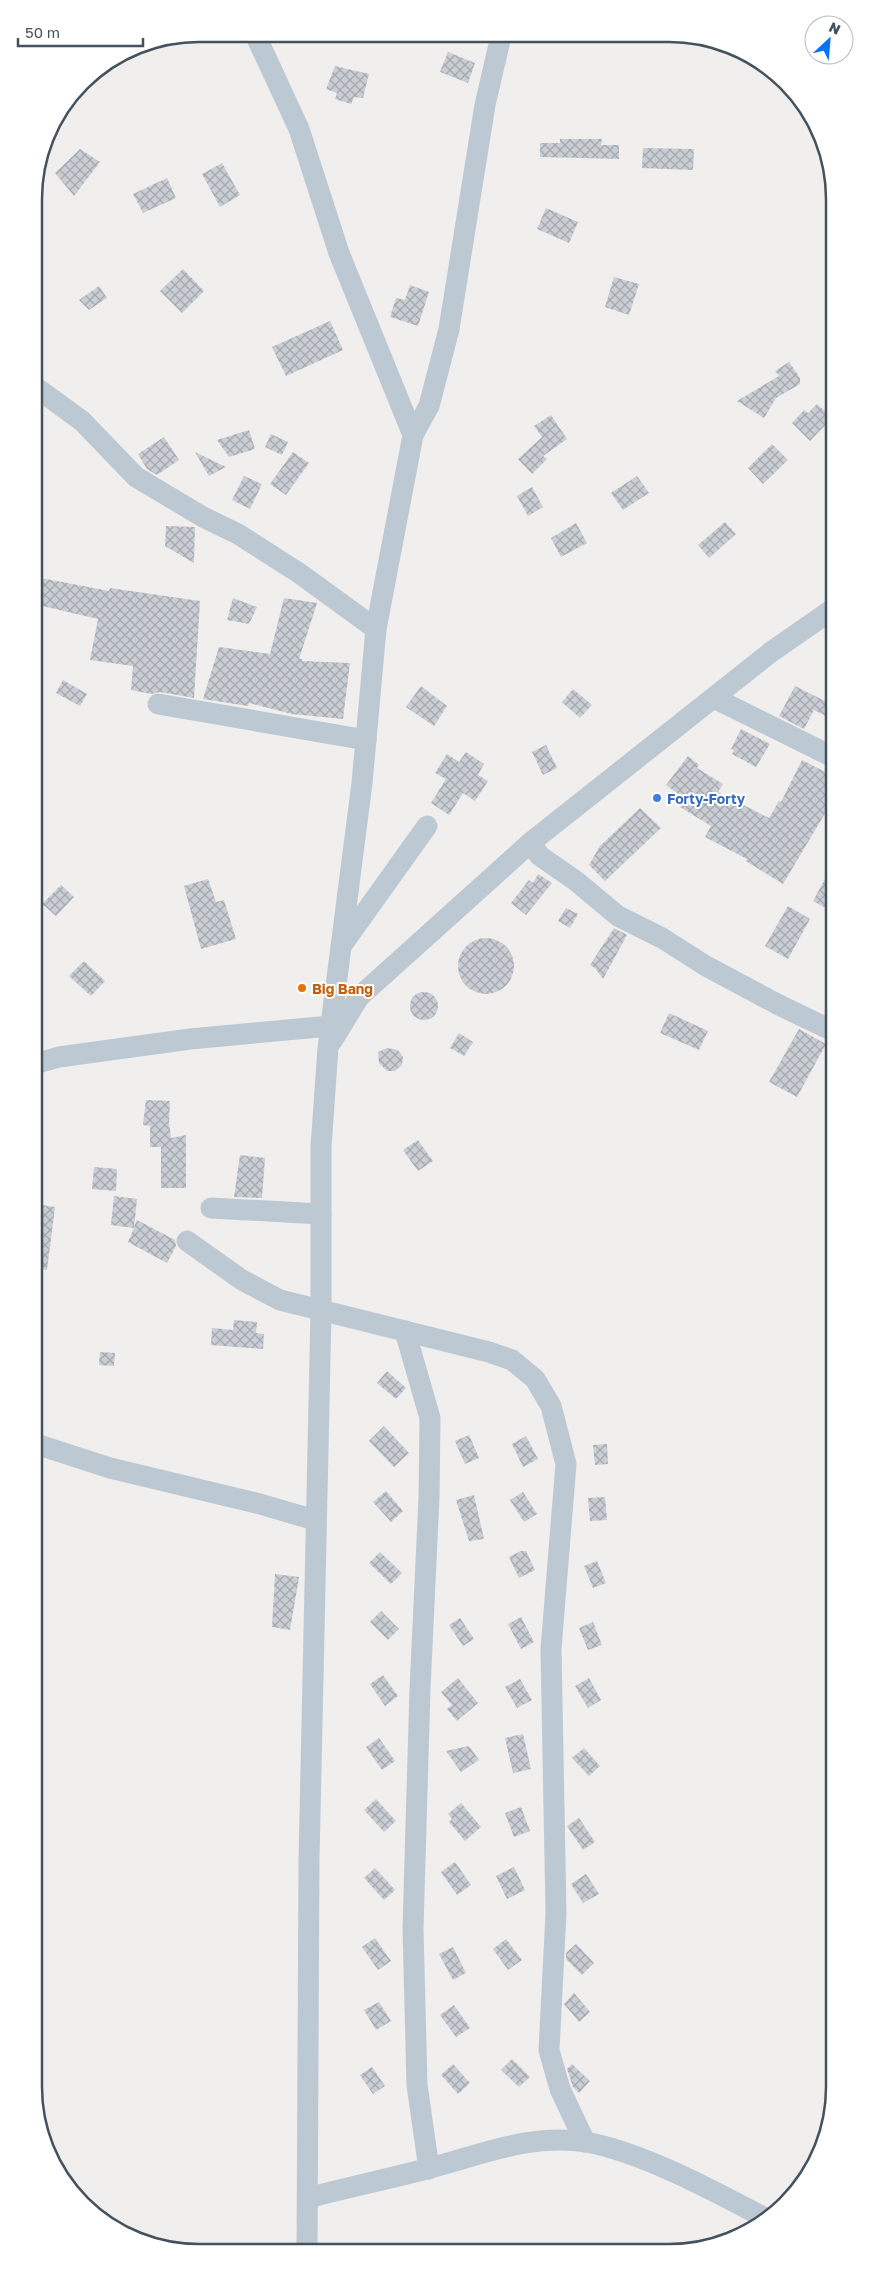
<svg xmlns="http://www.w3.org/2000/svg" width="869" height="2287" font-family="'Golos Text',sans-serif">
<defs>
<pattern id="building-cross-hatch" width="8" height="8" patternUnits="userSpaceOnUse" patternTransform="scale(1.25)"><rect width="8" height="8" fill="#c9cdd4"/><path d="M0 0l8 8M0 8l8-8" fill="none" stroke="#a5a9af"/></pattern>
</defs>
<rect width="100%" height="100%" fill="#f1eeee"/>
<g fill="url(#building-cross-hatch)">
<path d="M448,52L475,63L468,83L440,72Z"/>
<path d="M335,66L369,74L363,98L354,97L351,104L335,99L337,93L326,89Z"/>
<path d="M560,139H602L601,145H619V159L540,157V143H560Z"/>
<path d="M643,148L694,149L693,170L642,168Z"/>
<path d="M80,149L100,162L74,196L55,173Z"/>
<path d="M222,163L240,195L220,207L202,174Z"/>
<path d="M167,178L176,198L143,213L133,194Z"/>
<path d="M546,208L578,222L569,243L537,229Z"/>
<path d="M183,269L204,291L182,313L160,291Z"/>
<path d="M614,277L639,284L629,315L605,307Z"/>
<path d="M410,285L429,292L418,326L390,317L396,298L405,300Z"/>
<path d="M99,286L107,298L89,310L79,300Z"/>
<path d="M330,321L343,350L286,376L272,347Z"/>
<path d="M789,362L800,378V384L776,398L764,418L737,401L779,376L775,371Z"/>
<path d="M817,404L832,418L810,441L792,423L804,410L808,413Z"/>
<path d="M551,415L567,439L543,456L547,459L532,474L518,459L542,437L534,426Z"/>
<path d="M249,430L255,449L229,457L217,440Z"/>
<path d="M271,434L288,442L282,455L265,447Z"/>
<path d="M164,437L179,460L157,475L147,469L138,454Z"/>
<path d="M772,444L788,460L763,484L748,468Z"/>
<path d="M195,452L226,467L209,476Z"/>
<path d="M293,452L309,463L286,495L270,484Z"/>
<path d="M244,476L262,484L250,509L232,500Z"/>
<path d="M637,476L649,493L623,510L611,493Z"/>
<path d="M532,487L543,507L528,516L517,496Z"/>
<path d="M725,522L736,534L709,558L698,545Z"/>
<path d="M576,523L587,543L561,557L551,538Z"/>
<path d="M166,526L195,527L194,563L165,546Z"/>
<path d="M41,578L109,591L110,588L200,601L194,698L160,692L151,694L131,690L133,666L90,660L98,619L38,605Z"/>
<path d="M233,598L257,607L249,624L227,620Z"/>
<path d="M284,598L317,603L299,659H302V661L350,663L343,719L292,714L249,703L248,706L203,699L219,647L270,654Z"/>
<path d="M63,680L87,694L80,706L56,693Z"/>
<path d="M421,686L447,706L434,726L406,707Z"/>
<path d="M795,686L833,705V720L814,710L804,729L779,716Z"/>
<path d="M573,689L592,705L580,718L562,702Z"/>
<path d="M741,729L770,744L756,767L732,754L734,750L731,749Z"/>
<path d="M546,745L557,768L543,775L532,752Z"/>
<path d="M466,752L484,764L478,775L488,781L475,801L463,793L449,815L431,803L446,779L435,773L447,754L459,762Z"/>
<path d="M688,756L699,765L697,768L723,784L718,792L769,818L779,801L781,802L802,760L833,776L828,790L833,792V800L783,884L746,861L747,859L705,837L711,826L680,807L685,799L666,785Z"/>
<path d="M640,808L661,828L605,881L589,865L600,846Z"/>
<path d="M833,864V912L813,901Z"/>
<path d="M538,874L552,883L526,915L511,903L529,880L533,883Z"/>
<path d="M208,879L216,902L224,900L236,939L201,949L184,886Z"/>
<path d="M61,885L74,897L56,916L42,904Z"/>
<path d="M788,906L810,919L788,959L765,946Z"/>
<path d="M566,908L578,914L570,928L558,921Z"/>
<path d="M614,928L627,935L603,979L595,968L590,965Z"/>
<circle cx="486" cy="966" r="28"/>
<path d="M84,961L105,981L91,996L69,976Z"/>
<circle cx="424" cy="1006" r="14"/>
<path d="M669,1013L708,1031L699,1050L660,1033Z"/>
<path d="M799,1029L826,1044L797,1097L769,1082Z"/>
<path d="M459,1033L473,1042L464,1056L450,1048Z"/>
<path d="M387,1048L398,1050L403,1057L402,1065L395,1071H387L379,1063L378,1052Z"/>
<path d="M146,1100L170,1101L169,1123L171,1138L186,1135V1188H161V1147H150V1126L143,1125Z"/>
<path d="M418,1140L433,1161L418,1171L403,1150Z"/>
<path d="M240,1155L265,1158L262,1198L234,1197Z"/>
<path d="M94,1167L117,1169L116,1191L92,1189Z"/>
<path d="M114,1196L137,1199L134,1227L137,1220L175,1240L176,1246L167,1263L128,1242L134,1228L111,1225Z"/>
<path d="M36,1204L55,1207L47,1270L36,1269Z"/>
<path d="M234,1320L257,1322L256,1333L264,1334L263,1349L211,1345L212,1328L233,1330Z"/>
<path d="M100,1352L115,1353L114,1366L99,1365Z"/>
<path d="M387,1371L406,1388L396,1399L377,1383Z"/>
<path d="M384,1426L409,1453L394,1467L369,1441Z"/>
<path d="M469,1435L479,1458L465,1464L455,1441Z"/>
<path d="M526,1436L538,1459L523,1467L512,1444Z"/>
<path d="M607,1444L608,1464L595,1465L593,1445Z"/>
<path d="M386,1491L403,1511L391,1522L373,1502Z"/>
<path d="M523,1492L537,1514L524,1522L510,1500Z"/>
<path d="M474,1495L484,1539L469,1541L456,1500Z"/>
<path d="M605,1497L607,1520L590,1521L588,1498Z"/>
<path d="M521,1551H526L535,1570L519,1578L509,1557Z"/>
<path d="M380,1552L402,1573L391,1584L369,1563Z"/>
<path d="M597,1561L606,1583L593,1588L584,1566Z"/>
<path d="M275,1574L299,1577L290,1630L272,1627Z"/>
<path d="M381,1611L399,1629L388,1640L370,1622Z"/>
<path d="M521,1617L534,1642L521,1649L508,1624Z"/>
<path d="M460,1618L474,1639L463,1646L449,1625Z"/>
<path d="M593,1622L602,1645L588,1650L579,1628Z"/>
<path d="M383,1675L398,1696L385,1706L370,1684Z"/>
<path d="M458,1678L478,1703L457,1721L447,1709L452,1705L441,1692Z"/>
<path d="M589,1678L601,1700L588,1708L575,1686Z"/>
<path d="M520,1679L532,1700L517,1708L505,1687Z"/>
<path d="M523,1734L531,1769L513,1773L505,1738Z"/>
<path d="M379,1738L395,1761L382,1770L366,1747Z"/>
<path d="M469,1746L479,1760L461,1772L446,1751Z"/>
<path d="M584,1748L600,1766L589,1776L572,1758Z"/>
<path d="M376,1799L396,1821L384,1832L364,1810Z"/>
<path d="M461,1803L481,1827L465,1841L449,1822L452,1819L448,1814Z"/>
<path d="M521,1807L530,1831L514,1837L505,1813Z"/>
<path d="M579,1818L595,1842L583,1850L567,1826Z"/>
<path d="M455,1862L471,1885L457,1895L441,1872Z"/>
<path d="M514,1867L525,1890L507,1899L496,1876Z"/>
<path d="M375,1868L395,1890L384,1900L364,1878Z"/>
<path d="M586,1874L599,1894L583,1903L571,1884Z"/>
<path d="M375,1938L391,1961L378,1970L362,1947Z"/>
<path d="M506,1939L522,1960L508,1970L493,1949Z"/>
<path d="M576,1944L594,1963L582,1975L566,1959V1953Z"/>
<path d="M453,1947L466,1973L453,1980L439,1954Z"/>
<path d="M574,1993L590,2012L579,2022L564,2004Z"/>
<path d="M379,2002L391,2021L376,2030L364,2010Z"/>
<path d="M454,2005L470,2028L456,2037L440,2015Z"/>
<path d="M512,2059L530,2077L519,2087L501,2070Z"/>
<path d="M453,2064L470,2083L458,2094L441,2075Z"/>
<path d="M572,2064L590,2081L579,2093L573,2087L567,2069Z"/>
<path d="M372,2067L385,2086L373,2094L360,2075Z"/>
</g>
<g fill="none" stroke-linecap="round" stroke-linejoin="round">
<g stroke="#bdc9d2" stroke-width="21">
<path d="M255,34L299,129L339,253L413,435"/>
<path d="M34,386L82,421L136,477L203,517L238,534L299,573L376,629"/>
<path d="M714,698L833,757"/>
<path d="M158,704L366,740"/>
<path d="M530,843L540,856L576,881L618,916L662,938L706,966L779,1005L833,1031"/>
<path d="M342,945L427,826"/>
<path d="M332,1041L359,997L530,843L771,652L833,609"/>
<path d="M35,1064L59,1057L190,1039L330,1026"/>
<path d="M211,1208L321,1214"/>
<path d="M187,1241L242,1280L280,1300L489,1352L512,1360L535,1379L551,1406L566,1464L551,1649L556,1913L549,2050L560,2089L585,2142"/>
<path d="M405,1331L430,1418L429,1498L420,1689L413,1928L417,2085L429,2169"/>
<path d="M36,1444L110,1468L260,1504L315,1520"/>
<path d="M308,2198C348,2187 389,2179 430,2168C481,2155 531,2133 586,2142C642,2152 716,2192 767,2219"/>
<path d="M307,2250L309,1860L321,1312V1147L328,1048L362,783L376,629L413,435L429,406L449,329L485,105L501,36"/>
</g>
</g>
<circle fill="#3f7fe0" stroke="#fff" stroke-width="2" cx="657" cy="798" r="5"/>
<circle fill="#e8710a" stroke="#fff" stroke-width="2" cx="302" cy="988" r="5"/>
<g text-anchor="middle" dominant-baseline="central" stroke-width="4" stroke-linejoin="round" paint-order="stroke">
<g font-size="14" font-weight="bold" fill="#366cbe" stroke="#fff" text-anchor="start">
<text x="667" y="798">Forty-Forty</text>
</g>
<g font-size="14" font-weight="bold" fill="#c56008" stroke="#fff" text-anchor="start">
<text x="312" y="988">Big Bang</text>
</g>
</g>
<path d="M0 0H869V2287H0ZM199 42H669A157 157 0 0 1 826 199V2087A157 157 0 0 1 669 2244H199A157 157 0 0 1 42 2087V199A157 157 0 0 1 199 42Z" fill="#fff" fill-rule="evenodd"/>
<path fill="none" stroke="#44525e" stroke-width="2.5" d="M199 42H669A157 157 0 0 1 826 199V2087A157 157 0 0 1 669 2244H199A157 157 0 0 1 42 2087V199A157 157 0 0 1 199 42Z"/>
<g transform="translate(829 40) rotate(26)"><circle r="24" fill="#ffffff" stroke="#b4babf"/>
<path d="M0-4L9 19L0 12L-9 19Z" fill="#0573f4"/>
<text y="-8" font-size="14" font-weight="bold" text-anchor="middle" fill="#44525e">N</text>
</g>
<path d="M18 38v8h125v-8" fill="none" stroke="#44525e" stroke-width="2.5"/>
<text x="25" y="38" font-size="15" fill="#44525e" stroke="#ffffff" stroke-width="4" paint-order="stroke">50 m</text>
</svg>
